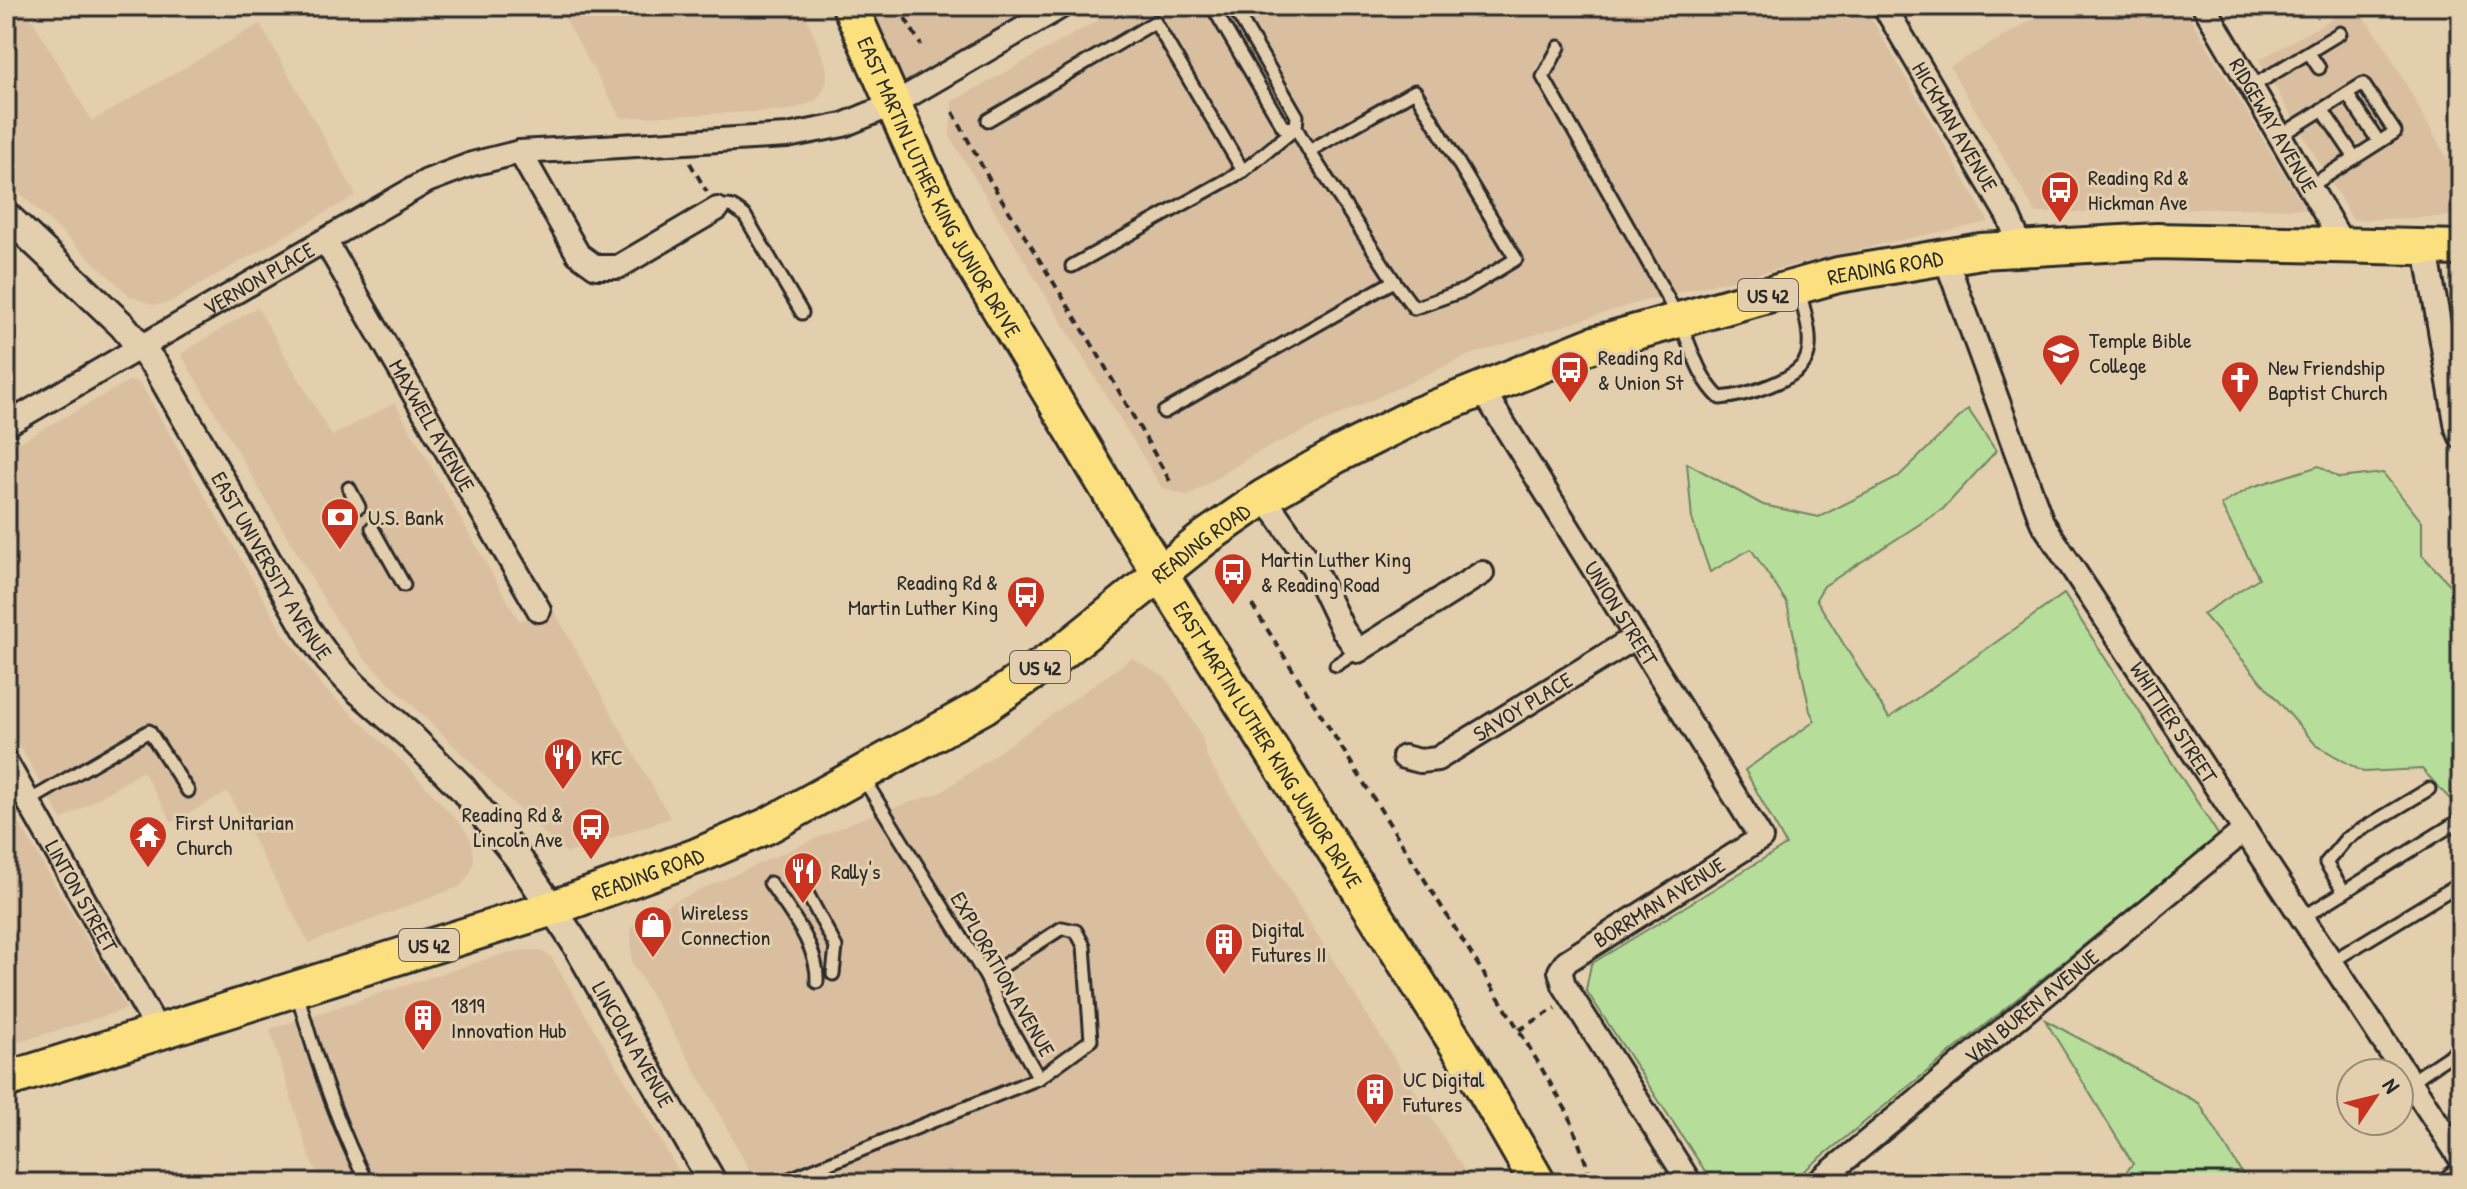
<svg xmlns="http://www.w3.org/2000/svg" width="2467" height="1189" font-family="'Patrick Hand',sans-serif">
<rect width="100%" height="100%" fill="#e3cead"/>
<filter id="ink" filterUnits="userSpaceOnUse"><feTurbulence type="fractalNoise" baseFrequency=".0125" numOctaves="2"/><feDisplacementMap in="SourceGraphic" scale="16" xChannelSelector="R" yChannelSelector="G"/><feConvolveMatrix kernelMatrix="1 2 1 2 8 2 1 2 1" color-interpolation-filters="sRGB"/></filter>
<g filter="url(#ink)">
<g fill="#d9bea0">
<path d="M6,6H24L92,121L260,24L356,195L168,303L153,305L130,296L6,180Z"/>
<path d="M558,6H802L826,65L827,79L823,91L815,101L791,110L621,118Z"/>
<path d="M850,6H1062L894,104Z"/>
<path d="M1124,6H1864L1989,222L1886,243L1643,301L1469,355L1258,452L1188,496L1162,488L950,137L952,102Z"/>
<path d="M2057,6H2183L2305,209L2242,208L2036,213L1950,67Z"/>
<path d="M2355,6L2383,43L2455,173L2461,185V216L2353,220L2259,60Z"/>
<path d="M2449,275H2461V351Z"/>
<path d="M257,307L332,436L395,403L519,621L553,609L670,818L568,853L556,845L365,659L333,615L181,354Z"/>
<path d="M129,381L139,383L142,386L283,633L324,688L401,760L463,827L471,840L474,859L471,871L461,886L309,943L228,792L172,822L143,771L62,820L6,722V450Z"/>
<path d="M1132,658L1166,678L1201,735L1208,760L1472,1183H756L708,1092L632,962L631,928L642,916L860,819L942,792Z"/>
<path d="M6,800L127,1009L6,1046Z"/>
<path d="M523,950H539L551,957L686,1183H323L309,1156L270,1029L503,954Z"/>
</g>
<g fill="#b6de9a" stroke="#708462" stroke-width="2">
<path d="M1968,409L1996,451L1943,509L1824,586L1816,599L1889,718L2064,594L2219,836L1789,1183H1713L1586,990L1591,964L1786,845L1745,770L1815,721L1810,711L1787,603L1751,549L1710,572L1692,519L1687,463L1763,505L1819,517L1897,478Z"/>
<path d="M2319,466L2339,478L2383,473L2422,522V555L2461,596V811L2422,769L2363,772L2316,745L2203,614L2259,578L2221,505L2252,487Z"/>
<path d="M2045,1020L2199,1103L2248,1183H2116L2133,1164Z"/>
</g>
<g fill="none" stroke-linecap="round" stroke-linejoin="round">
<defs>
<g id="service">
<path d="M1212,6L1283,127L1296,128"/>
<path d="M1233,6L1297,116L1296,128L1309,151"/>
<path d="M920,8L924,6"/>
<path d="M1559,47L1543,77C1587,155 1633,233 1675,312C1690,340 1696,376 1720,398C1743,396 1799,381 1807,357C1814,338 1803,308 1799,289"/>
<path d="M2309,53L2319,68"/>
<path d="M2251,87L2340,33"/>
<path d="M1415,91L1516,259L1465,290L1414,308L1394,281L1309,151Z"/>
<path d="M2347,94L2379,142"/>
<path d="M2322,109L2355,158"/>
<path d="M988,120L1155,22L1243,171"/>
<path d="M2280,136L2363,84L2395,132L2309,187"/>
<path d="M717,209C729,202 735,208 745,216L802,313"/>
<path d="M1072,266L1243,171L1296,128"/>
<path d="M1164,412L1394,281"/>
<path d="M349,488L359,507"/>
<path d="M372,528L404,585"/>
<path d="M1336,665L1358,651"/>
<path d="M29,801L149,731L188,791"/>
<path d="M798,868L800,880L836,947L833,974"/>
<path d="M770,883C789,911 819,947 817,982"/>
<path d="M2344,892L2326,863L2346,839L2429,789"/>
<path d="M2302,918L2457,822L2461,829"/>
<path d="M2331,962L2461,883"/>
<path d="M986,977L1062,928L1076,931L1084,946L1091,1040L1039,1078"/>
<path d="M297,992C315,1058 336,1122 367,1183"/>
<path d="M2410,1082L2461,1048"/>
<path d="M780,1183L1039,1078L1005,1019L986,977L863,778"/>
</g>
<g id="minor">
<path id="s1" d="M1884,6L2008,216L2022,249"/>
<path id="s2" d="M2204,6L2343,244"/>
<path d="M520,152L578,254L596,267H618L717,209"/>
<path id="s3" d="M326,242L539,610"/>
<path d="M2426,249L2457,428L2461,437"/>
<path id="s4" d="M1945,257L2042,522L2461,1159"/>
<path id="s5" d="M1482,389L1761,838L1567,961L1560,971L1564,985L1690,1183"/>
<path id="s6" d="M6,425L427,181L472,164L520,152L787,136L843,125L894,104L1062,6"/>
<path d="M1264,497L1313,567L1343,630L1358,651L1482,573"/>
<path id="s7" d="M1404,757L1420,761L1437,759L1636,637"/>
<path id="s8" d="M6,762L158,1031"/>
<path id="s9" d="M1817,1183L2245,830"/>
<path d="M2448,1183L2461,1173"/>
</g>
<g id="tertiary">
<path id="s10" d="M6,215L123,326L157,368L306,628L329,660L356,688L409,735L462,788L518,858L574,941L713,1183"/>
</g>
<g id="primary">
<path id="s11" d="M850,6L922,169L957,238L1127,521L1473,1070L1538,1183"/>
<path id="s12" d="M6,1080L553,908L697,856L767,826L984,706L1061,653L1206,537L1264,497L1337,455L1415,416L1594,344L1838,275L1981,251L2157,241L2461,248"/>
</g>
</defs>
<use href="#service" stroke="#2b2b2b" stroke-width="17"/>
<use href="#minor" stroke="#2b2b2b" stroke-width="28"/>
<use href="#tertiary" stroke="#2b2b2b" stroke-width="32"/>
<use href="#primary" stroke="#2b2b2b" stroke-width="40"/>
<g stroke="#2b2b2b" stroke-width="4" stroke-dasharray="8 6" stroke-linecap="butt">
<path d="M898,6L921,45"/>
<path d="M953,112L989,179L1095,349L1171,483"/>
<path d="M690,163L707,192"/>
<path d="M1252,605L1519,1030L1569,1115L1593,1183"/>
<path d="M1519,1030L1556,1008"/>
</g>
<use href="#service" stroke="#e3cead" stroke-width="11"/>
<use href="#minor" stroke="#e3cead" stroke-width="22"/>
<use href="#tertiary" stroke="#e3cead" stroke-width="26"/>
<use href="#primary" stroke="#fce080" stroke-width="34"/>
</g>
</g>
<defs>
<symbol id="bus-pin" viewBox="-11 -11 22 30"><path d="M0 17L-7.5 6A9.5 9.5 0 1 1 7.5 6Z" fill="#c8321e" stroke="#e3cead"/><path d="M-5-6H5V4H4V6H2V4H-2V6H-4V4H-5ZM-3.5-4V0h7V-4ZM-3.5 1.2v1.5H-2V1.2ZM2 1.2v1.5H3.5V1.2Z" fill="#fff"/></symbol>
<symbol id="school-pin" viewBox="-11 -11 22 30"><path d="M0 17L-7.5 6A9.5 9.5 0 1 1 7.5 6Z" fill="#c8321e" stroke="#e3cead"/><path d="M0-5L7-2L0 1L-7-2ZM-4 1L0 2.5L4 1V4Q0 6-4 4Z" fill="#fff"/></symbol>
<symbol id="church-pin" viewBox="-11 -11 22 30"><path d="M0 17L-7.5 6A9.5 9.5 0 1 1 7.5 6Z" fill="#c8321e" stroke="#e3cead"/><path d="M-1.2-6h2.4v3.5h3.3v2.4h-3.3V6h-2.4V-.1h-3.3v-2.4h3.3Z" fill="#fff"/></symbol>
<symbol id="bank-pin" viewBox="-11 -11 22 30"><path d="M0 17L-7.5 6A9.5 9.5 0 1 1 7.5 6Z" fill="#c8321e" stroke="#e3cead"/><path d="M-6-4H6V4H-6ZM0-2.3a2.3 2.3 0 1 0 0 4.6a2.3 2.3 0 1 0 0-4.6Z" fill="#fff"/></symbol>
<symbol id="restaurant-pin" viewBox="-11 -11 22 30"><path d="M0 17L-7.5 6A9.5 9.5 0 1 1 7.5 6Z" fill="#c8321e" stroke="#e3cead"/><path d="M-5-6h1v4h1v-4h1v4h1v-4h1v5L-1.5 .5V6h-2V.5L-5-1ZM5-6V6H3V1.5H1.5Q1.5-4 5-6Z" fill="#fff"/></symbol>
<symbol id="temple-pin" viewBox="-11 -11 22 30"><path d="M0 17L-7.5 6A9.5 9.5 0 1 1 7.5 6Z" fill="#c8321e" stroke="#e3cead"/><path d="M0-6L5-2H3V0L6.5 2.5H4V6H1.5V3h-3V6H-4V2.5H-6.5L-3 0V-2H-5Z" fill="#fff"/></symbol>
<symbol id="shop-pin" viewBox="-11 -11 22 30"><path d="M0 17L-7.5 6A9.5 9.5 0 1 1 7.5 6Z" fill="#c8321e" stroke="#e3cead"/><path d="M-5-2.5h2.3a2.7 3.5 0 0 1 5.4 0H5L5.5 6h-11ZM-1.5-2.5h3a1.5 2.3 0 0 0-3 0Z" fill="#fff"/></symbol>
<symbol id="building-pin" viewBox="-11 -11 22 30"><path d="M0 17L-7.5 6A9.5 9.5 0 1 1 7.5 6Z" fill="#c8321e" stroke="#e3cead"/><path d="M-4-6H4V6H1V3H-1V6H-4ZM-2.5-4.3h1.7v1.8h-1.7ZM.8-4.3h1.7v1.8H.8ZM-2.5-1h1.7V.8h-1.7ZM.8-1h1.7V.8H.8Z" fill="#fff"/></symbol>
</defs>
<g fill-rule="evenodd">
<use href="#bus-pin" x="2038" y="168" width="44" height="60"/>
<use href="#school-pin" x="2039" y="331" width="44" height="60"/>
<use href="#bus-pin" x="1548" y="348" width="44" height="60"/>
<use href="#church-pin" x="2218" y="358" width="44" height="60"/>
<use href="#bank-pin" x="318" y="495" width="44" height="60"/>
<use href="#bus-pin" x="1211" y="550" width="44" height="60"/>
<use href="#bus-pin" x="1004" y="573" width="44" height="60"/>
<use href="#restaurant-pin" x="541" y="735" width="44" height="60"/>
<use href="#bus-pin" x="569" y="805" width="44" height="60"/>
<use href="#temple-pin" x="126" y="813" width="44" height="60"/>
<use href="#restaurant-pin" x="781" y="849" width="44" height="60"/>
<use href="#shop-pin" x="631" y="903" width="44" height="60"/>
<use href="#building-pin" x="1202" y="920" width="44" height="60"/>
<use href="#building-pin" x="401" y="996" width="44" height="60"/>
<use href="#building-pin" x="1353" y="1070" width="44" height="60"/>
</g>
<g text-anchor="middle" dominant-baseline="central" stroke-width="6" stroke-linejoin="round" paint-order="stroke">
<g fill="#e3cead" stroke="#625c52" stroke-width="2">
<rect x="1738" y="279" width="60" height="32" rx="6"/>
<rect x="1010" y="651" width="60" height="32" rx="6"/>
<rect x="399" y="929" width="60" height="32" rx="6"/>
</g>
<g font-size="20" font-weight="bold" fill="#2b2b2b">
<text x="1768" y="295">US 42</text>
<text x="1040" y="667">US 42</text>
<text x="429" y="945">US 42</text>
</g>
<g font-size="22" fill="#2b2b2b" stroke="#e3cead">
<text stroke="none"><textPath href="#s2" startOffset="138">RIDGEWAY AVENUE</textPath></text>
<text stroke="none"><textPath href="#s1" startOffset="140">HICKMAN AVENUE</textPath></text>
<text stroke="none"><textPath href="#s11" startOffset="202">EAST MARTIN LUTHER KING JUNIOR DRIVE</textPath></text>
<text stroke="none"><textPath href="#s12" startOffset="2066">READING ROAD</textPath></text>
<text stroke="none"><textPath href="#s6" startOffset="292">VERNON PLACE</textPath></text>
<text stroke="none"><textPath href="#s3" startOffset="212">MAXWELL AVENUE</textPath></text>
<text stroke="none"><textPath href="#s12" startOffset="1322">READING ROAD</textPath></text>
<text stroke="none"><textPath href="#s10" startOffset="444">EAST UNIVERSITY AVENUE</textPath></text>
<text stroke="none"><textPath href="#s5" startOffset="264">UNION STREET</textPath></text>
<text stroke="none"><textPath href="#s7" startOffset="134">SAVOY PLACE</textPath></text>
<text stroke="none"><textPath href="#s4" startOffset="522">WHITTIER STREET</textPath></text>
<text stroke="none"><textPath href="#s11" startOffset="850">EAST MARTIN LUTHER KING JUNIOR DRIVE</textPath></text>
<text stroke="none"><textPath href="#s12" startOffset="674">READING ROAD</textPath></text>
<text stroke="none"><textPath href="#s8" startOffset="154">LINTON STREET</textPath></text>
<text transform="translate(1659 902) rotate(-32)">BORRMAN AVENUE</text>
<text transform="translate(1003 974) rotate(60)">EXPLORATION AVENUE</text>
<text stroke="none"><textPath href="#s9" startOffset="278">VAN BUREN AVENUE</textPath></text>
<text stroke="none"><textPath href="#s10" startOffset="1048">LINCOLN AVENUE</textPath></text>
</g>
<g font-size="22" fill="#2b2b2b" stroke="#e3cead" text-anchor="start">
<text x="2088" y="177">Reading Rd &amp;<tspan x="2088" dy="25">Hickman Ave</tspan></text>
<text x="2089" y="340">Temple Bible<tspan x="2089" dy="25">College</tspan></text>
<text x="1598" y="357">Reading Rd<tspan x="1598" dy="25">&amp; Union St</tspan></text>
<text x="2268" y="367">New Friendship<tspan x="2268" dy="25">Baptist Church</tspan></text>
<text x="368" y="517">U.S. Bank</text>
<text x="1261" y="559">Martin Luther King<tspan x="1261" dy="25">&amp; Reading Road</tspan></text>
<text x="998" y="582" text-anchor="end">Reading Rd &amp;<tspan x="998" dy="25">Martin Luther King</tspan></text>
<text x="591" y="757">KFC</text>
<text x="563" y="814" text-anchor="end">Reading Rd &amp;<tspan x="563" dy="25">Lincoln Ave</tspan></text>
<text x="176" y="822">First Unitarian<tspan x="176" dy="25">Church</tspan></text>
<text x="831" y="871">Rally's</text>
<text x="681" y="912">Wireless<tspan x="681" dy="25">Connection</tspan></text>
<text x="1252" y="929">Digital<tspan x="1252" dy="25">Futures II</tspan></text>
<text x="451" y="1005">1819<tspan x="451" dy="25">Innovation Hub</tspan></text>
<text x="1403" y="1079">UC Digital<tspan x="1403" dy="25">Futures</tspan></text>
</g>
</g>
<rect width="2467" height="1189" fill="none" stroke="#e3cead" stroke-width="32"/>
<rect x="16" y="16" width="2435" height="1157" fill="none" stroke="#2b2b2b" stroke-width="3" filter="url(#ink)"/>
<g transform="translate(2375 1097) rotate(55)"><circle r="38" fill="#e3cead" stroke="#998d79" stroke-width="2"/>
<path d="M0-6L14 30L0 20L-14 30Z" fill="#c8321e"/>
<text y="-12" font-size="22" font-weight="bold" text-anchor="middle" fill="#2b2b2b">N</text>
</g>
</svg>
